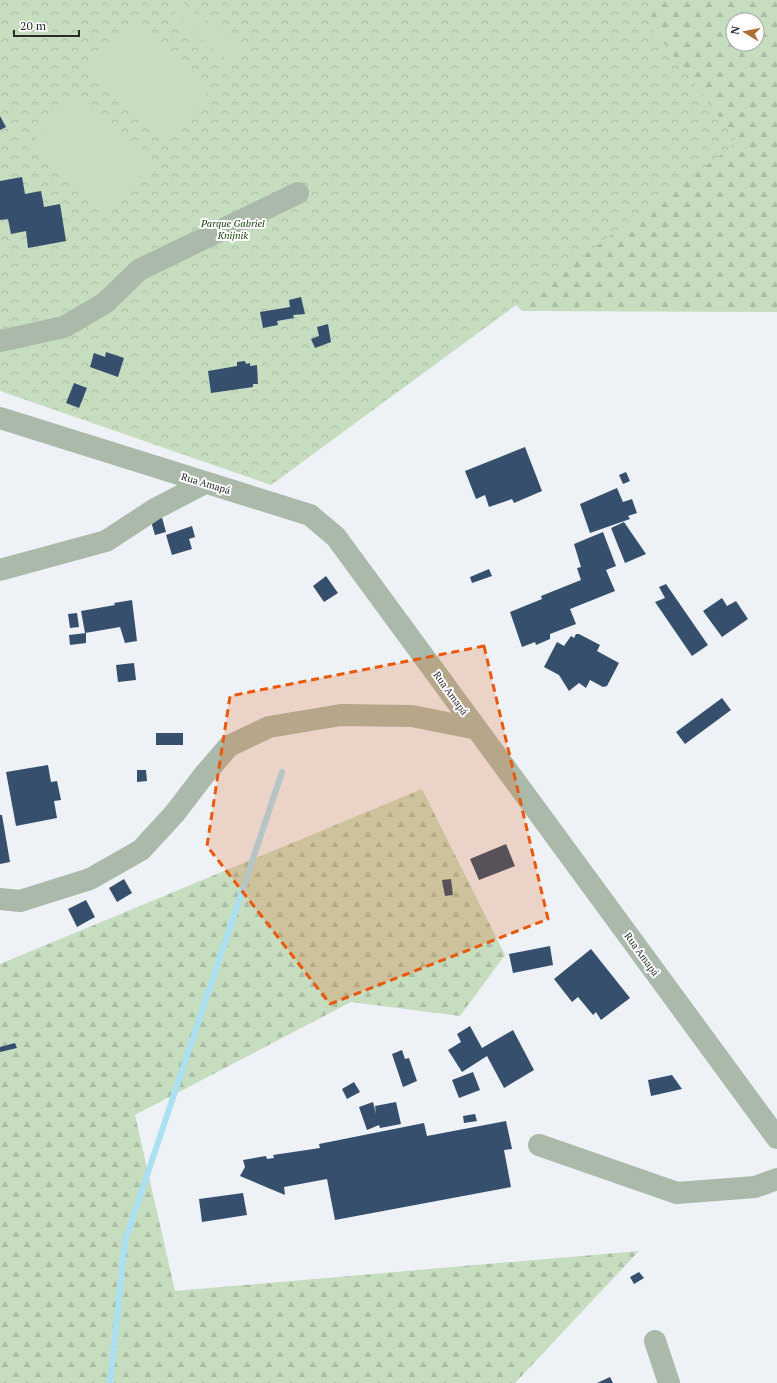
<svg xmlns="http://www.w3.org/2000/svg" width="777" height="1383" font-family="'PT Serif',serif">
<defs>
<pattern id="forest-firs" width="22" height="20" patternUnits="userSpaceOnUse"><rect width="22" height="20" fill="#c7ddc0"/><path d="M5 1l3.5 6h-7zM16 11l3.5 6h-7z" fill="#abbea5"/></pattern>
<pattern id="park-crowns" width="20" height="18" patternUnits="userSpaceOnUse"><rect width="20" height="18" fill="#c7ddc0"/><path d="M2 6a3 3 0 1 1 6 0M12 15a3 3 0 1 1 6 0" fill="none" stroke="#abbea5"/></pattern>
</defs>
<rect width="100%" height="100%" fill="#eef2f7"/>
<path fill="url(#forest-firs)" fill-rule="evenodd" d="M348,0H777V312L522,311L373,156ZM733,20H757V44H733Z
M422,789L505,955L460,1016L351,1002L135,1115L175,1291L639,1251L515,1383H0V964Z"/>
<path fill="url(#park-crowns)" d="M0,0H656L643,15L738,142L271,485L0,391Z"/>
<path fill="#c7ddc0" d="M183,2L242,52L232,64L173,15Z
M130,21L210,89L166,140L86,72Z
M71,96L152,164L108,216L28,148Z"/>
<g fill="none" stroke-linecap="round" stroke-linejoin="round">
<path stroke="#abdff2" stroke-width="6" d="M110,1383L125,1241L282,772"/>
</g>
<path fill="#354f6d" d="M0,116L6,127L0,130Z
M22,177L25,194L41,191L44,207L60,204L66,241L28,248L26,231L11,234L8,219L0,220V181Z
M301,297L305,314L293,315L294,318L277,321L278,325L263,328L260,312L290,307L289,300Z
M328,324L331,342L315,348L311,339L319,336L317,327Z
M106,352L124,358L118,377L90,367L94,353L105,357Z
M245,361L246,364L250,363V366L257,365L258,384H253V387L211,393L208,371L237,366V362Z
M74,383L87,388L79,408L66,403Z
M525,447L542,491L514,503L512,499L489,507L485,495L476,499L465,471Z
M626,472L630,481L623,484L619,475Z
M617,488L623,502L632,499L637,513L628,516L630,519L590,533L580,504Z
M161,514L166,532L155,535L150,518Z
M624,522L646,554L625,563L611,528Z
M192,526L195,537L189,539L192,549L172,555L166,535Z
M603,532L616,566L606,570L615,591L570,609L576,624L550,634V639L536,645L535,642L522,647L510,612L542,599L541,596L581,580L577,568L581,567L574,544Z
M489,569L492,576L472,583L470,577Z
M326,576L338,593L324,602L313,586Z
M666,584L708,645L692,656L655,602L665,598L659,587Z
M722,598L727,606L736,601L748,619L722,637L703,611Z
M132,600L137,641L125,643L120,627L85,633L81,611L115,605L114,603Z
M77,613L79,627L70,628L68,614Z
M86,633V643L70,645L69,635Z
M576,634H579L600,645L597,651L619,663L607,686L603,687L590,680L586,688L579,683L569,691L559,675L544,667L557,642L564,646L571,636L574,638Z
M134,663L136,680L118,682L116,665Z
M722,698L731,710L685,744L676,732Z
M156,733H183V745H156Z
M48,765L51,782L57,781L61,800L54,801L57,818L16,826L6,772Z
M137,770H146L147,781L137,782Z
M0,815H2L10,862L0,864Z
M506,844L515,866L479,880L470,859Z
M124,879L132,893L117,902L109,888Z
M451,879L453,895L445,896L442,880Z
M86,900L95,917L77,927L68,909Z
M550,946L553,965L513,973L509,954Z
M591,949L630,998L601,1020L596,1012L593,1015L578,997L572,1002L554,979Z
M470,1026L482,1048L513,1030L534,1070L504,1088L487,1056L462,1072L448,1050L461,1042L457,1034Z
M15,1043L17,1048L0,1052V1047Z
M402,1050L405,1059L409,1058L417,1081L403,1087L392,1054Z
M473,1072L480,1090L459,1098L452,1080Z
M672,1075L682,1089L651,1096L648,1080Z
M354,1082L360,1092L347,1099L342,1089Z
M373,1102L376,1114L375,1106L396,1102L401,1124L380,1128L379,1125L367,1130L359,1107Z
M475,1114L477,1121L464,1123L463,1116Z
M506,1121L512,1149L504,1150L511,1187L335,1220L327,1179L284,1187L285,1195L240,1176L245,1167L243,1160L266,1156L267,1159L274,1158L273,1155L320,1148L319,1144L424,1123L427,1136Z
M243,1193L247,1215L202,1222L199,1199Z
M639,1272L644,1278L634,1284L630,1277Z
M610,1377L613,1383H597Z"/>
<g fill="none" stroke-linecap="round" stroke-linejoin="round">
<path stroke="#aab9aa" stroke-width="22" d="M0,341L64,327L105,303L139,270L298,193
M0,418L310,515L336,537L777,1138
M0,570L106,541L155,509L205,483
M0,899L20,901L90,879L141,850L175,813L204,775L229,746L269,727L341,715L412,716L477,729
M539,1145L677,1193L755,1187L777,1179
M655,1341L669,1383"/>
</g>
<path fill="#e8590c" fill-opacity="0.2" stroke="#e8590c" stroke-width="3" stroke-dasharray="8 5" stroke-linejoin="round" d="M484,646L548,919L330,1004L207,846L230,696Z"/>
<g text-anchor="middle" stroke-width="4" stroke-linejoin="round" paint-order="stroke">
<g font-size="10" font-style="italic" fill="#123803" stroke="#fff">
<text x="233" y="227">Parque Gabriel<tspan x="233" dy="12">Knijnik</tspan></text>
</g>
<g font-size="10" fill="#282a2c" stroke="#fff">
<text transform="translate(206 483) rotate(17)" y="4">Rua Amapá</text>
<text transform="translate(451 693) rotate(54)" y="4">Rua Amapá</text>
<text transform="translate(642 954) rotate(54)" y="4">Rua Amapá</text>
</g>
</g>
<g transform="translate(745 32) rotate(280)"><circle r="19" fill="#ffffff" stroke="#a9aaab"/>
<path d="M0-3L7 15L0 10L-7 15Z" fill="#ae6e37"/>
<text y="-6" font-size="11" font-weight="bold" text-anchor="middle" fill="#282a2c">N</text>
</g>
<path d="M14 30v6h65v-6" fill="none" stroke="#282a2c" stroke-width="2"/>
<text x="20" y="30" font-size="12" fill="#282a2c" stroke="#ffffff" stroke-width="3" paint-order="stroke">20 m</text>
</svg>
